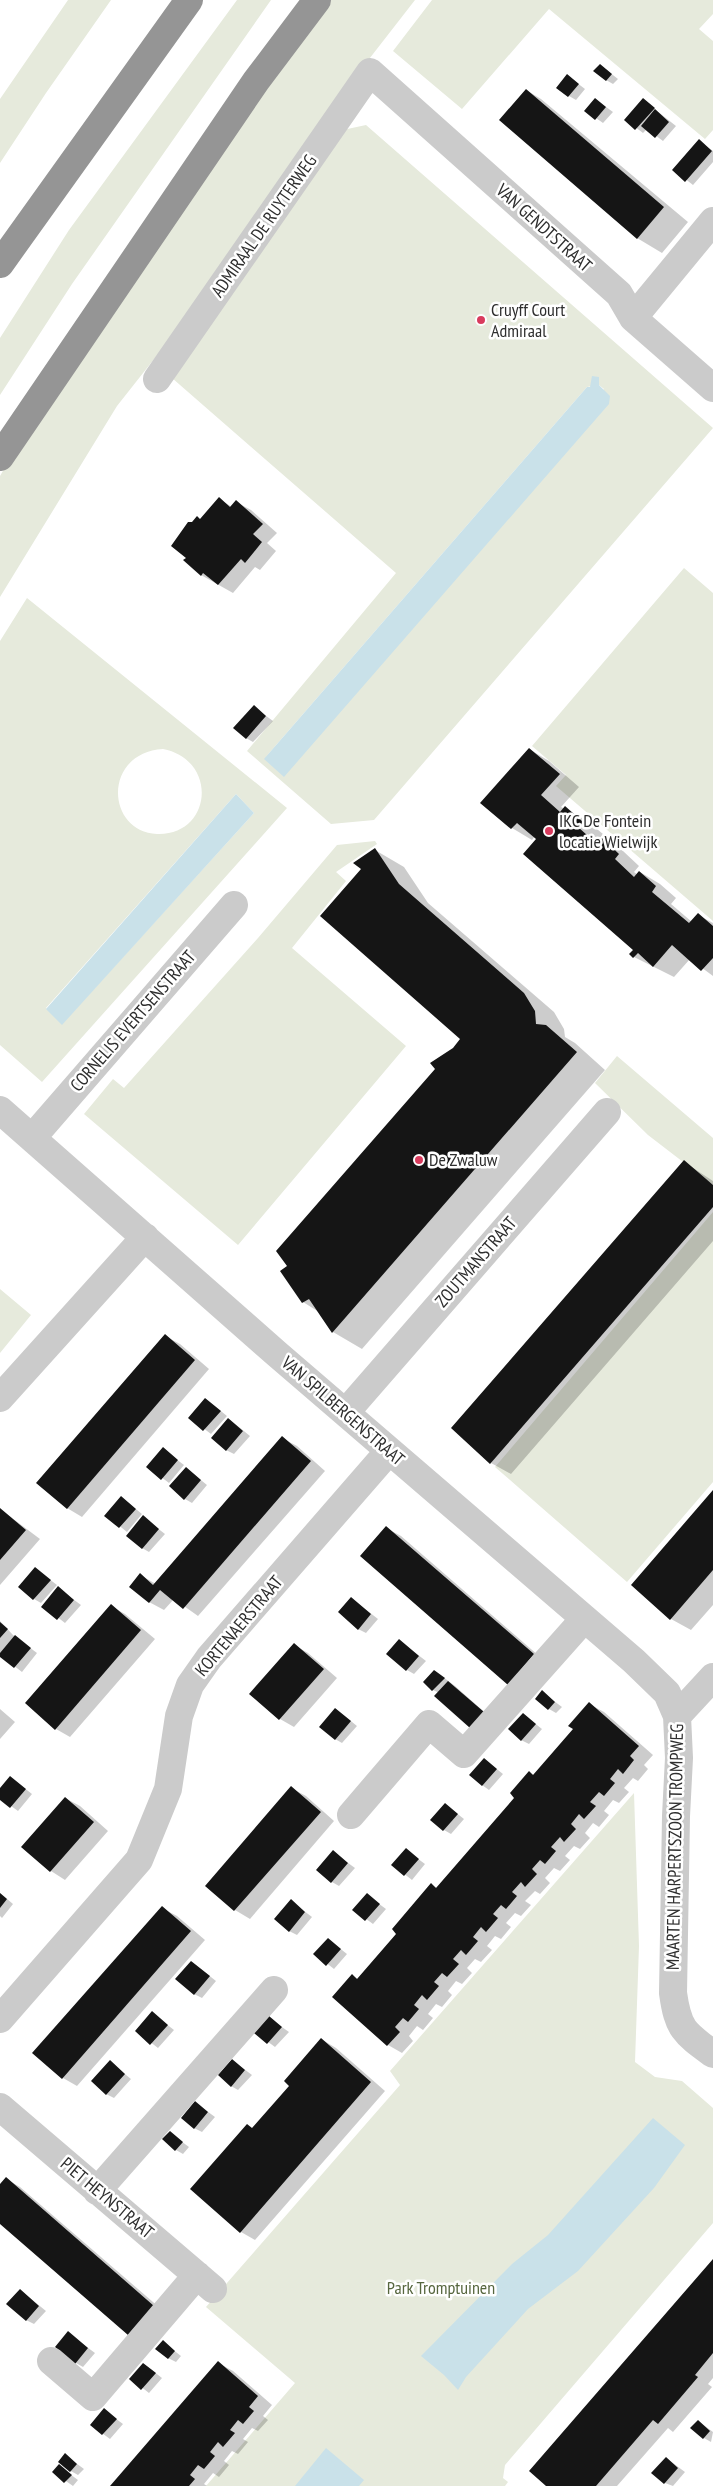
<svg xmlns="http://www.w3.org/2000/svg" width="713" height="2486" font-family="'PT Sans Narrow',sans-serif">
<rect width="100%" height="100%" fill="#fff"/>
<path fill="#e6eadc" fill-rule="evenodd" d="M68,0H111L46,93L0,163V99Z
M237,0H271L72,284L0,395V338L69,230Z
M331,0H415L345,90L192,311L117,406L0,597V476L47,395L281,65Z
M432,0H713V14L699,29L713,41V130L705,139L549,9L462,109L393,51Z
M366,125L713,428L374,820L331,824L247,751L396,573L172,378L338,131ZM599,385L604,389L264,759L587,387Z
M684,568L713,593V921L556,786L566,775L532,746Z
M27,598L287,808L42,1082L0,1045V641ZM163,749C219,760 212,836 157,834C106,832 102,753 163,749ZM236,794L254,813L62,1024L46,1008Z
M375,841L377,844L336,872L346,881L292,948L406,1046L238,1245L84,1114L113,1079L124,1088L258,938L337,845Z
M617,1056L713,1138V1185L648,1135L595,1083Z
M713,1212V1482L627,1582L495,1467Z
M0,1289L31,1315L0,1353Z
M634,1793L639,1946L635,2062L655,2077L682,2081L713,2108V2223L505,2465L503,2478L508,2482L505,2486H206L295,2383L206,2307L400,2085L390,2071Z"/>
<path fill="#c9e1e9" d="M592,376L599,377V385L610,396L609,404L284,777L264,759L587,387H590Z
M236,794L254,813L62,1025L46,1009Z
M653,2118L685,2145L654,2188L578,2271L528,2309L466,2377L458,2390L444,2375L421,2356L512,2264L548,2235Z
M326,2448L364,2480L359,2486H295Z"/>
<path fill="#0003" d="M600,65L618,79L613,84L606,80Z
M568,76L585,89L576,100L569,96Z
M526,90L541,99L688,222L662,253L637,238Z
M595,99L613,112L603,123L586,111Z
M643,100L676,126L663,141L647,129L643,133L626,120Z
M699,141L713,151V162L693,185L674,170Z
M219,499L232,507L236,502L251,510L277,533L267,543L276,551L260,570L255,567L233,593L201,575L187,558L192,524L201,520Z
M254,707L273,721L253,742L246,738Z
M529,749L549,761L579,787L561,807L586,820L603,834L598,840L601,842L603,840L623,851L639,866L634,872L638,875L640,872L660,884L676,898L671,904L692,922L698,915L713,923V976L690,959L674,977L634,957L631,954L635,949L537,839L535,836L532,840L512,828Z
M375,850L404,867L428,903L554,1012L564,1029L565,1037L575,1043L605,1070L362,1349L333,1332L319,1312L303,1302L289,1267L462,1039L362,869Z
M684,1162L713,1181V1241L511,1474L491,1463Z
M165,1336L180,1344L209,1369L82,1517L67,1508Z
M206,1399L227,1416L211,1434L190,1418Z
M229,1419L250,1436L234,1454L226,1450Z
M282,1438L297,1446L325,1471L198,1616L174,1599L164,1610L149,1602L140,1575L156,1584Z
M163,1449L184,1465L169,1483L148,1467Z
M186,1468L207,1485L192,1503L185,1499Z
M713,1492V1605L691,1630L671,1619Z
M121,1497L142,1514L127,1532L106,1515Z
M0,1509L40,1539L0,1585Z
M143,1517L165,1534L149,1552L142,1548Z
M386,1528L401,1536L547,1663L523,1692Z
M36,1569L57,1585L41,1603L34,1599Z
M58,1588L81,1605L65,1623L43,1606Z
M351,1598L378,1619L366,1633L358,1629Z
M111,1606L125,1614L155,1639L70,1737L56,1729Z
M0,1621L13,1635L37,1653L22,1672L0,1655Z
M400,1641L426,1661L414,1674L407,1670Z
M294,1645L308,1653L337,1678L294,1727L280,1719Z
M435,1671L455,1686L490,1717L433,1690L424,1682Z
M542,1692L562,1707L556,1713L549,1709Z
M589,1704L604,1712L653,1755L644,1765L648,1769L638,1781L633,1778L624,1788L629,1792L619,1803L613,1800L604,1811L609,1815L599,1827L593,1823L585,1833L590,1838L580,1849L574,1846L565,1856L570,1860L560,1871L554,1868L545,1878L550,1883L540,1894L535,1891L525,1901L531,1905L521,1916L515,1913L506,1923L511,1927L501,1939L495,1936L487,1946L492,1950L481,1962L475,1959L467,1968L472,1973L462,1984L456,1981L448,1991L452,1995L442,2007L436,2004L428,2014L433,2018L423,2030L417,2026L409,2036L413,2041L402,2053L388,2045L353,1976L358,1979L398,1934L431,1885L437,1888L516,1798L529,1773L534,1775L574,1729Z
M0,1709L15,1722L0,1739Z
M336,1709L357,1726L342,1743L335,1739Z
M523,1714L542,1729L529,1744L521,1740Z
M484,1759L503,1774L489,1790L482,1785Z
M10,1777L32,1794L18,1811L0,1798V1790Z
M291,1788L306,1796L334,1821L250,1919L235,1910L206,1886Z
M65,1798L80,1806L108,1831L65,1880L51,1871L23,1846Z
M445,1804L464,1819L451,1834L444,1830Z
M406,1850L425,1864L412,1880L393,1865Z
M333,1852L355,1868L339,1886L332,1882Z
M0,1893L13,1904L2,1918L0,1916Z
M367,1895L386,1909L373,1924L354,1910Z
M291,1901L312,1917L297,1935L289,1931Z
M162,1908L177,1916L205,1940L77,2086L63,2078Z
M328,1939L347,1954L334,1969L315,1954Z
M192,1962L216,1981L202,1998L194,1994Z
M152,2013L174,2030L158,2048L136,2031Z
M269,2018L289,2032L275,2047L256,2033Z
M321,2039L336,2048L385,2091L255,2240L241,2232L253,2129L291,2086Z
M232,2060L252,2075L238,2090L231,2086Z
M110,2062L131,2079L114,2098L106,2094Z
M196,2103L215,2117L202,2132L194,2128Z
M170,2133L189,2147L183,2154L176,2150Z
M6,2179L20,2187L168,2315L0,2222V2186Z
M713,2261V2378L708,2384L712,2387L673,2432L668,2428L617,2486H548Z
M20,2290L46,2311L34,2324L26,2320Z
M68,2333L95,2353L83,2367L76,2363Z
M163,2342L181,2356L176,2362L168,2358Z
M218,2363L233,2371L272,2405L263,2416L268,2420L258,2431L252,2428L243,2439L248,2442L238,2454L232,2451L224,2461L229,2465L219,2477L213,2473L204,2484L207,2486H111Z
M144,2364L162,2378L149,2393L131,2379Z
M104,2410L123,2424L110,2439L91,2425Z
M698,2421L713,2432L711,2442L704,2438Z
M65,2455L84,2469L78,2475L69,2470Z
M666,2458L685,2472L673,2486L665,2483L653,2473Z
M59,2466L78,2480L73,2486L53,2472Z"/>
<path fill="#151515" d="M600,64L612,74L606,81L593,71Z
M567,74L579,84L568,97L556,88Z
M526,89L664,207L637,239L499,120Z
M595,98L606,107L595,120L584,111Z
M643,98L655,108L635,130L624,120Z
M655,109L669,122L655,138L641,126Z
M699,139L712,151L685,182L672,170Z
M219,497L230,507L236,500L263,524L253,534L262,542L245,563L241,559L218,585L203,573L201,576L183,560L186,558L171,546L188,522H192L197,516L200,519Z
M254,705L266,716L246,739L233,728Z
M529,748L560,774L541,795L560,812L565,806L583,822L578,827L597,844L602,838L619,854L615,859L634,877L639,871L656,886L652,892L689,923L698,913L713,926V958L701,971L672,945L653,967L638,953L633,958L629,954L633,950L523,854L536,839L517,823L511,829L480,803Z
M375,848L399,884L524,993L535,1011L536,1024L546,1025L577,1052L332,1333L309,1299L302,1303L280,1271L287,1266L276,1251L435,1069L430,1063L453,1048L460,1039L320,916L361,869L353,863Z
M684,1160L713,1185V1207L490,1464L451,1428Z
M165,1334L195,1360L67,1509L36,1483Z
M205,1398L221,1411L203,1431L188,1418Z
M228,1418L243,1431L226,1451L211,1438Z
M282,1436L311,1461L183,1609L160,1590L149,1603L129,1587L140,1573L153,1585Z
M163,1447L178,1460L161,1480L146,1467Z
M186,1467L201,1480L184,1500L169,1486Z
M713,1490V1570L670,1620L631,1585Z
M121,1496L136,1509L119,1528L104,1516Z
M0,1508L26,1530L0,1560Z
M143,1515L159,1529L142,1549L126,1536Z
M386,1526L534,1654L508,1685L360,1556Z
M35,1567L51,1580L33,1600L18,1587Z
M58,1586L74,1600L57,1620L41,1607Z
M351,1597L371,1614L358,1630L338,1612Z
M111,1604L141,1630L55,1730L25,1703Z
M0,1622L8,1629L0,1638Z
M15,1635L31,1648L14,1668L0,1657V1653Z
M399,1639L419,1656L406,1671L386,1654Z
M294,1643L324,1669L279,1720L249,1694Z
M434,1670L445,1678L432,1691L423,1682Z
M448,1681L484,1712L470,1728L434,1696Z
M542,1690L555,1702L548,1710L535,1699Z
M589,1702L639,1746L630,1756L634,1760L623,1774L618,1769L610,1779L615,1783L604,1796L599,1792L590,1802L596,1806L584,1819L579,1814L571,1824L576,1829L564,1842L560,1837L551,1847L556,1851L545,1864L540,1860L532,1869L537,1874L525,1887L521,1882L512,1892L517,1896L506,1909L501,1905L493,1914L498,1918L486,1932L481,1927L473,1937L478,1941L466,1955L461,1950L453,1959L459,1964L447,1977L442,1973L434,1982L439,1986L427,2000L422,1995L414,2005L419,2009L408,2022L403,2018L395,2027L400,2032L387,2046L332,1997L352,1974L357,1979L396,1934L392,1929L431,1883L436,1888L495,1820L514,1798L510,1793L529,1771L533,1775L573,1729L568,1726Z
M335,1708L351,1721L335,1740L319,1727Z
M523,1713L536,1724L521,1741L508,1729Z
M484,1758L497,1769L482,1786L469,1775Z
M10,1776L26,1789L10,1808L0,1800V1788Z
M291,1786L321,1812L234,1911L205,1886Z
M65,1797L94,1822L50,1872L21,1847Z
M445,1803L458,1814L443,1831L430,1820Z
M406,1848L419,1859L404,1876L391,1865Z
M333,1850L348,1863L331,1883L316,1870Z
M0,1893L7,1899L0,1908Z
M367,1893L380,1904L365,1921L352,1910Z
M291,1899L305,1912L289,1932L274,1919Z
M162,1906L191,1931L62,2079L32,2053Z
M328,1938L341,1949L326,1966L313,1954Z
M191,1961L210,1976L194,1995L175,1979Z
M152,2011L168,2025L150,2045L135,2031Z
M269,2016L282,2027L267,2044L254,2033Z
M321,2038L371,2082L240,2233L190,2189L247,2124L252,2128L289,2086L284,2081Z
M232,2059L245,2070L231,2087L218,2075Z
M110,2060L125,2074L106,2095L91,2081Z
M195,2101L208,2112L194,2129L181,2118Z
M170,2131L183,2142L175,2151L162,2139Z
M6,2177L154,2306L128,2335L0,2224V2184Z
M713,2259V2353L695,2375L698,2377L658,2424L653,2420L596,2486H546L529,2471Z
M20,2289L39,2306L26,2321L6,2304Z
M68,2331L88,2348L75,2364L55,2347Z
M163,2340L175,2351L168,2359L155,2349Z
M218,2361L258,2396L249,2407L254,2411L243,2424L238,2420L230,2430L235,2433L223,2447L218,2442L210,2452L215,2456L204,2469L198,2465L190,2475L195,2479L189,2486H110Z
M143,2363L156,2373L141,2390L129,2379Z
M104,2408L117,2419L102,2435L90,2425Z
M698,2420L710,2431L703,2439L690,2428Z
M65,2453L77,2464L70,2472L58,2462Z
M666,2457L678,2468L664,2484L651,2473Z
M59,2464L72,2475L64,2483L52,2472Z"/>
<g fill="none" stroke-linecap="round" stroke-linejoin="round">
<path stroke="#cbcbcb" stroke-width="28" d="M633,318L713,221
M157,379L370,72L619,294L633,318L713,388
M0,1110L277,1354L634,1661L667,1693L677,1716L679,1758L676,1816L673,1993C678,2029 684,2033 713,2054
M32,1138L234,905
M0,1398L145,1237
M346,1412L607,1112
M677,1716L713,1677
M351,1815L429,1724L464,1754L584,1619
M0,2019L139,1860L168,1789L179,1716L190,1685L209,1658L389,1451
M0,2107L213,2289
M97,2191L274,1990
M51,2361L93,2397L197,2275"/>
<path stroke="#959595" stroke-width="28" d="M0,264L189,0
M0,457L256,81L317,0"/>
</g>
<g fill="#d93b5d" stroke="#fff" stroke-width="2">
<circle cx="481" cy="320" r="5"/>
<circle cx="549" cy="831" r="5"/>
<circle cx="419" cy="1160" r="5"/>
</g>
<g text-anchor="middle" stroke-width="5" stroke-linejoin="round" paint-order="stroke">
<g font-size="18" fill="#2e2e2e" stroke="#fff">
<text transform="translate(264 226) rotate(-55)" y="6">ADMIRAAL DE RUYTERWEG</text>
<text transform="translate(544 228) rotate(42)" y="6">VAN GENDTSTRAAT</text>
<text transform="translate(133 1021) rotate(-49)" y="6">CORNELIS EVERTSENSTRAAT</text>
<text transform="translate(476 1262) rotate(-49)" y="6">ZOUTMANSTRAAT</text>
<text transform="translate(343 1411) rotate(41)" y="6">VAN SPILBERGENSTRAAT</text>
<text transform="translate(239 1626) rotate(-50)" y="6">KORTENAERSTRAAT</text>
<text transform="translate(675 1847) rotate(-89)" y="6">MAARTEN HARPERTSZOON TROMPWEG</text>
<text transform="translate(107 2198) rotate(40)" y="6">PIET HEYNSTRAAT</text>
</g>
<g font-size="18" fill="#2e2e2e" stroke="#fff" text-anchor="start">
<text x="491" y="316">Cruyff Court<tspan x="491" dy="21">Admiraal</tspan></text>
<text x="559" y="827">IKC De Fontein<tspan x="559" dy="21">locatie Wielwijk</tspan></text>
<text x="429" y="1166">De Zwaluw</text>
</g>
<g font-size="18" fill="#56663e" stroke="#fff">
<text x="441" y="2294">Park Tromptuinen</text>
</g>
</g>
</svg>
